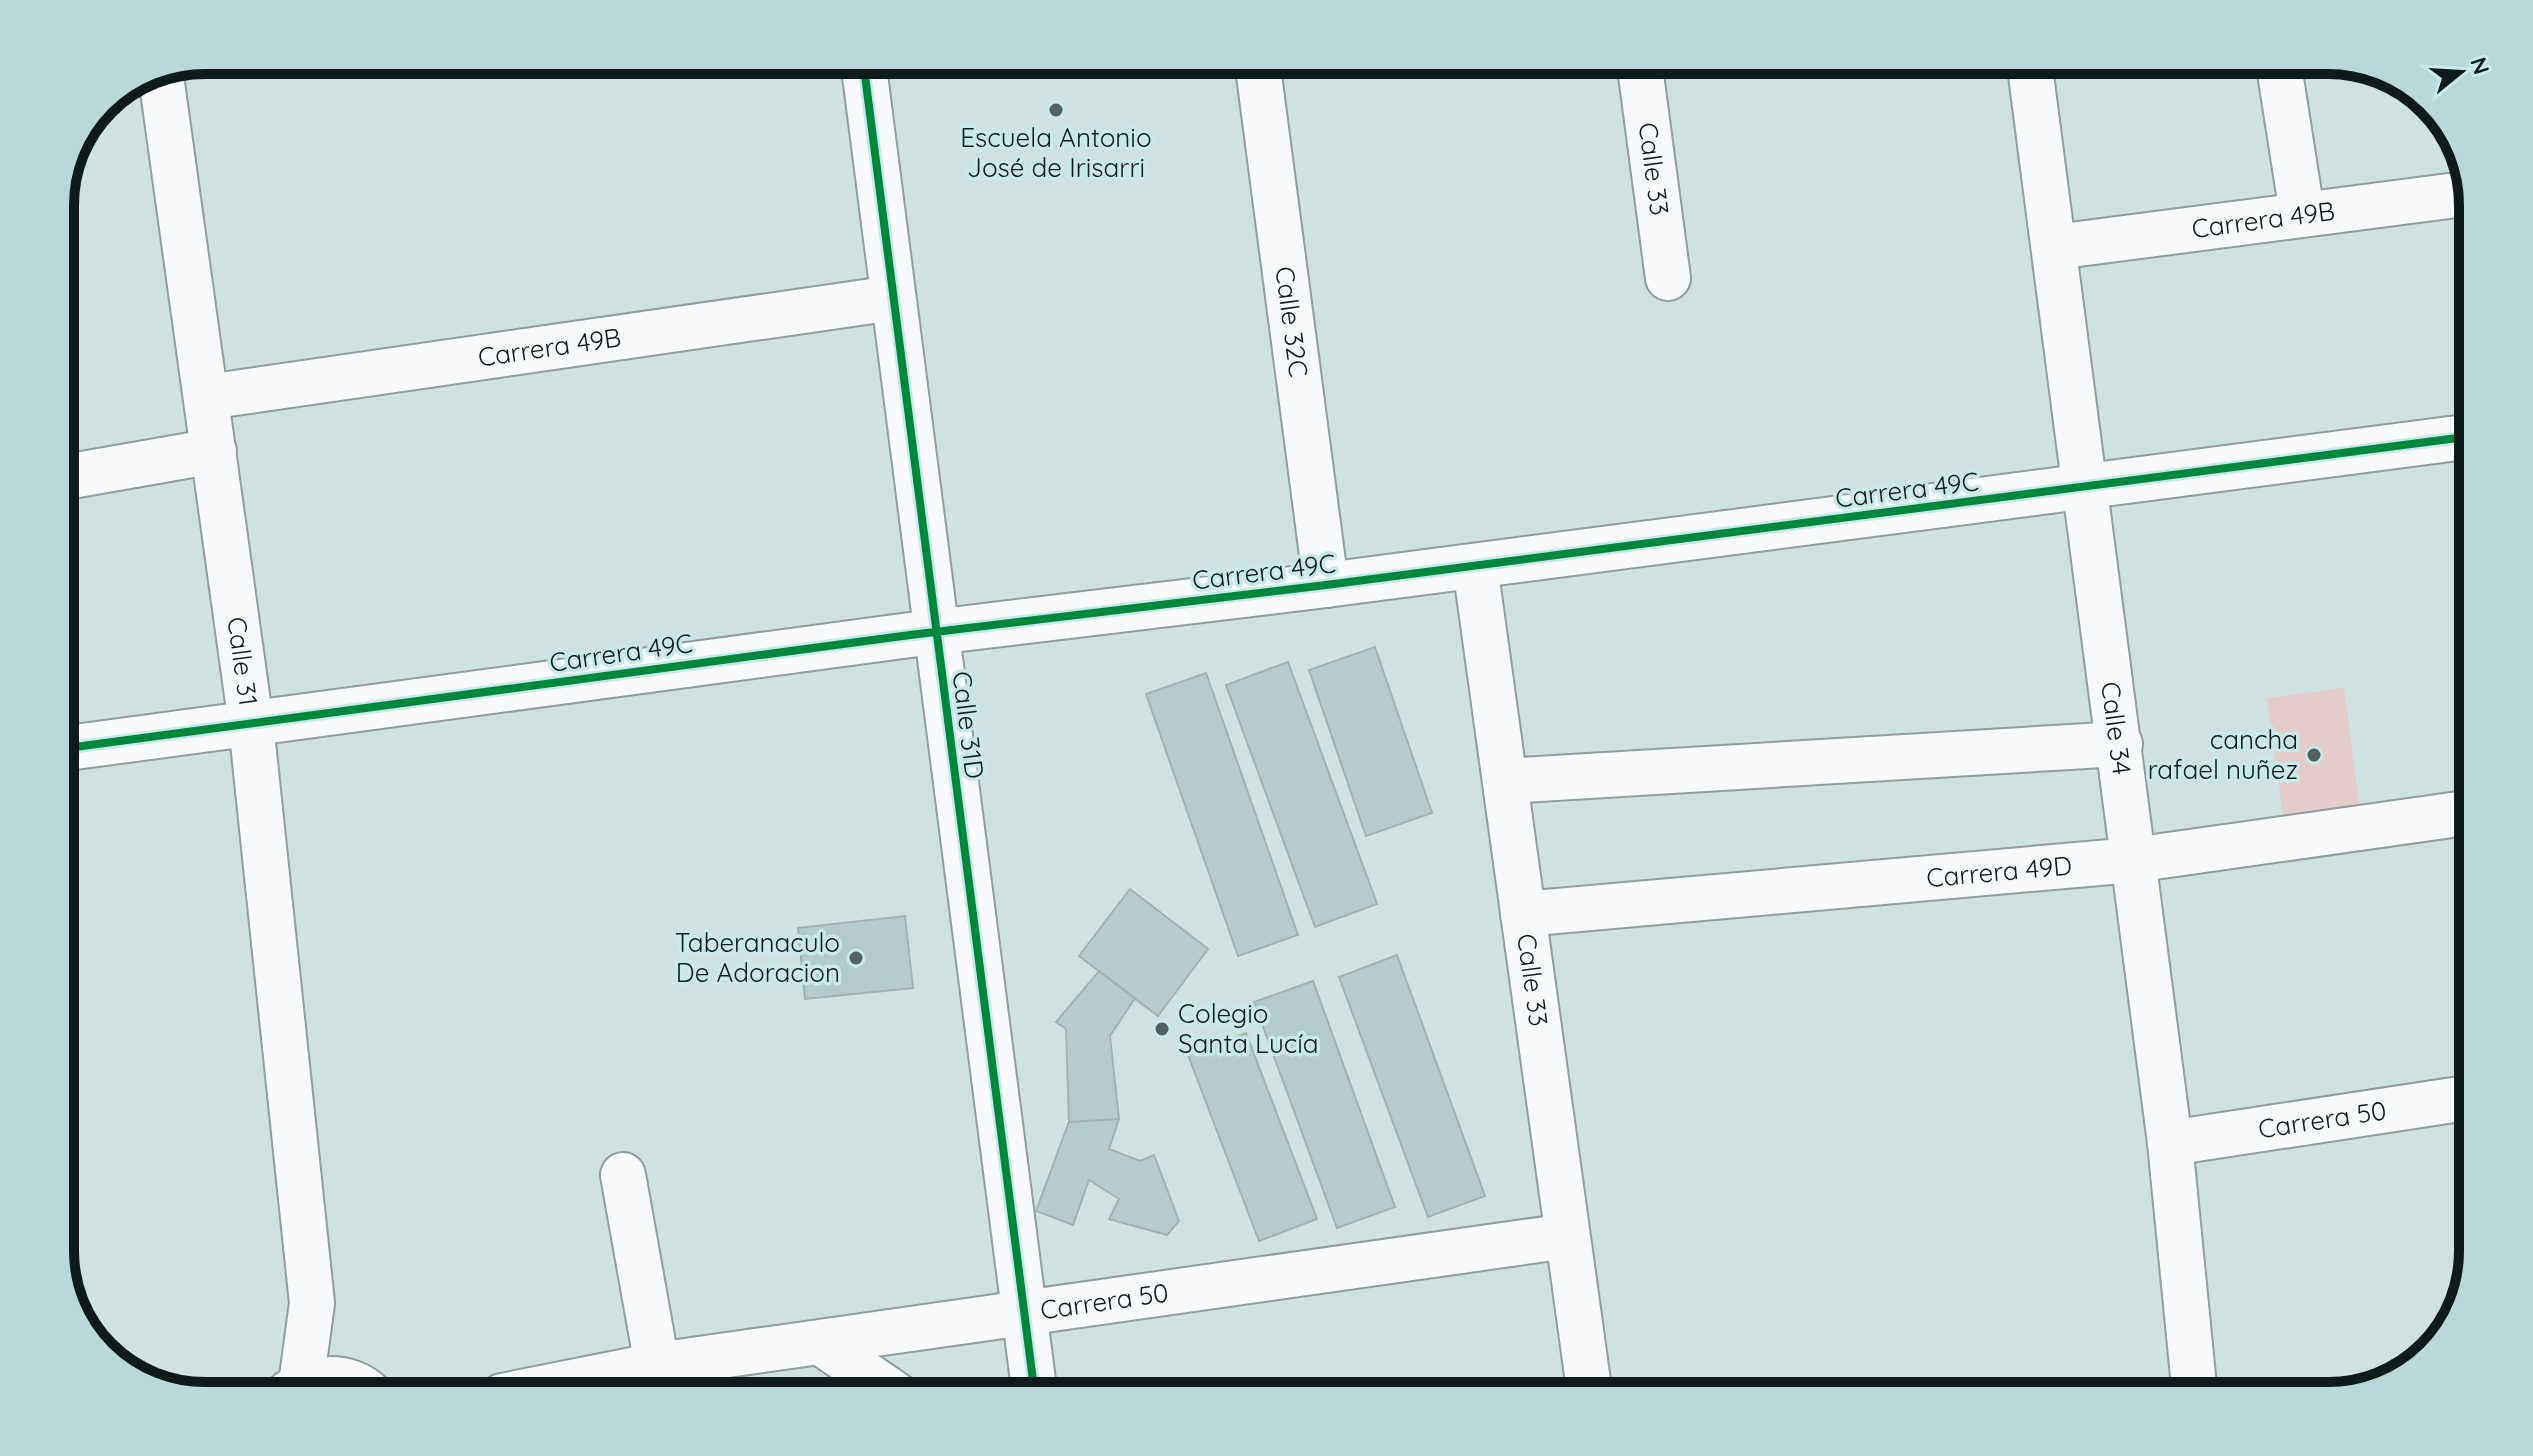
<svg xmlns="http://www.w3.org/2000/svg" width="2533" height="1456" font-family="Quicksand,sans-serif">
<rect width="100%" height="100%" fill="#d0e1e2"/>
<path fill="#e4cdca" d="M2344,688L2360,812L2284,822L2267,698Z"/>
<path fill="#b5cbcb" stroke="#a5b2b2" stroke-width="2" d="M1375,647L1432,813L1366,836L1309,670Z
M1288,662L1377,904L1315,927L1226,685Z
M1206,673L1298,935L1238,956L1146,694Z
M1130,889L1208,949L1158,1016L1079,956Z
M905,916L913,988L805,999L798,928Z
M1397,955L1485,1196L1428,1217L1339,977Z
M1099,971L1135,998L1110,1036L1119,1119L1069,1122L1066,1029L1056,1022Z
M1313,981L1395,1207L1337,1228L1254,1002Z
M1246,1033L1317,1219L1259,1241L1188,1055Z
M1119,1119L1109,1149L1140,1161L1154,1155L1179,1221L1167,1235L1109,1219L1119,1199L1089,1180L1073,1225L1036,1211L1069,1122Z"/>
<g fill="none" stroke-linecap="round" stroke-linejoin="round">
<defs>
<g id="minor">
<path d="M863,60L1035,1396"/>
<path id="s1" d="M1257,60L1326,585"/>
<path id="s2" d="M1639,60L1668,278"/>
<path id="s3" d="M2029,60L2170,1143L2195,1396"/>
<path d="M2278,60L2302,213"/>
<path id="s4" d="M160,69L251,724L312,1303L301,1385"/>
<path id="s5" d="M2055,247L2472,193"/>
<path id="s6" d="M207,397L893,298"/>
<path d="M60,478L214,451"/>
<path id="s7" d="M1475,566L1590,1396"/>
<path d="M60,749L910,635L1326,585L2473,436"/>
<path d="M1505,781L2120,744"/>
<path id="s8" d="M1523,914L2133,860L2473,812"/>
<path id="s9" d="M2170,1143L2473,1097"/>
<path d="M623,1175L657,1365"/>
<path d="M821,1343L898,1396"/>
<path d="M285,1396C308,1375 350,1372 372,1396"/>
<path id="s10" d="M502,1396L657,1365L1567,1236"/>
</g>
</defs>
<use href="#minor" stroke="#919e9e" stroke-width="48"/>
<use href="#minor" stroke="#f8fafb" stroke-width="44"/>
<defs>
<path id="cycleway" d="M863,60L1035,1396
M60,749L910,635L1326,585L2473,436"/>
</defs>
<use href="#cycleway" stroke="#c9e8e9" stroke-width="13"/>
<use href="#cycleway" stroke="#00873e" stroke-width="8"/>
</g>
<g fill="#536061" stroke="#c9e8e9" stroke-width="3">
<circle cx="1056" cy="110" r="8"/>
<circle cx="2314" cy="755" r="8"/>
<circle cx="856" cy="958" r="8"/>
<circle cx="1162" cy="1029" r="8"/>
</g>
<g text-anchor="middle" stroke-width="7" stroke-linejoin="round" paint-order="stroke">
<g font-size="26" fill="#0f1b1b" stroke="#c9e8e9" text-anchor="end">
<text x="1056" y="147" text-anchor="middle">Escuela Antonio<tspan x="1056" dy="30">José de Irisarri</tspan></text>
<text x="2298" y="749">cancha<tspan x="2298" dy="30">rafael nuñez</tspan></text>
<text x="840" y="952">Taberanaculo<tspan x="840" dy="30">De Adoracion</tspan></text>
<text x="1178" y="1023" text-anchor="start">Colegio<tspan x="1178" dy="30">Santa Lucía</tspan></text>
</g>
<g font-size="26" fill="#0f1b1b" stroke="#c9e8e9">
<text dy="9" stroke="none"><textPath href="#s2" startOffset="110">Calle 33</textPath></text>
<text dy="9" stroke="none"><textPath href="#s5" startOffset="210">Carrera 49B</textPath></text>
<text dy="9" stroke="none"><textPath href="#s1" startOffset="264">Calle 32C</textPath></text>
<text dy="9" stroke="none"><textPath href="#s6" startOffset="346">Carrera 49B</textPath></text>
<text transform="translate(1907 490) rotate(-7)" y="9">Carrera 49C</text>
<text transform="translate(1264 572) rotate(-7)" y="9">Carrera 49C</text>
<text transform="translate(621 653) rotate(-8)" y="9">Carrera 49C</text>
<text dy="9" stroke="none"><textPath href="#s4" startOffset="598">Calle 31</textPath></text>
<text transform="translate(968 725) rotate(83)" y="9">Calle 31D</text>
<text dy="9" stroke="none"><textPath href="#s3" startOffset="674">Calle 34</textPath></text>
<text dy="9" stroke="none"><textPath href="#s8" startOffset="478">Carrera 49D</textPath></text>
<text dy="9" stroke="none"><textPath href="#s7" startOffset="418">Calle 33</textPath></text>
<text dy="9" stroke="none"><textPath href="#s9" startOffset="154">Carrera 50</textPath></text>
<text dy="9" stroke="none"><textPath href="#s10" startOffset="610">Carrera 50</textPath></text>
</g>
</g>
<path d="M0 0H2533V1456H0ZM205 74H2328A131 131 0 0 1 2459 205V1251A131 131 0 0 1 2328 1382H205A131 131 0 0 1 74 1251V205A131 131 0 0 1 205 74Z" fill="#bad8d9" fill-rule="evenodd"/>
<path fill="none" stroke="#0f1b1b" stroke-width="10" d="M205 74H2328A131 131 0 0 1 2459 205V1251A131 131 0 0 1 2328 1382H205A131 131 0 0 1 74 1251V205A131 131 0 0 1 205 74Z"/>
<g transform="translate(2461 72) rotate(72)" stroke="#c9e8e9" stroke-width="6" paint-order="stroke">
<path d="M0-6L14 30L0 20L-14 30Z" fill="#0f1b1b"/>
<text y="-12" font-size="22" font-weight="bold" text-anchor="middle" fill="#0f1b1b">N</text>
</g>
</svg>
